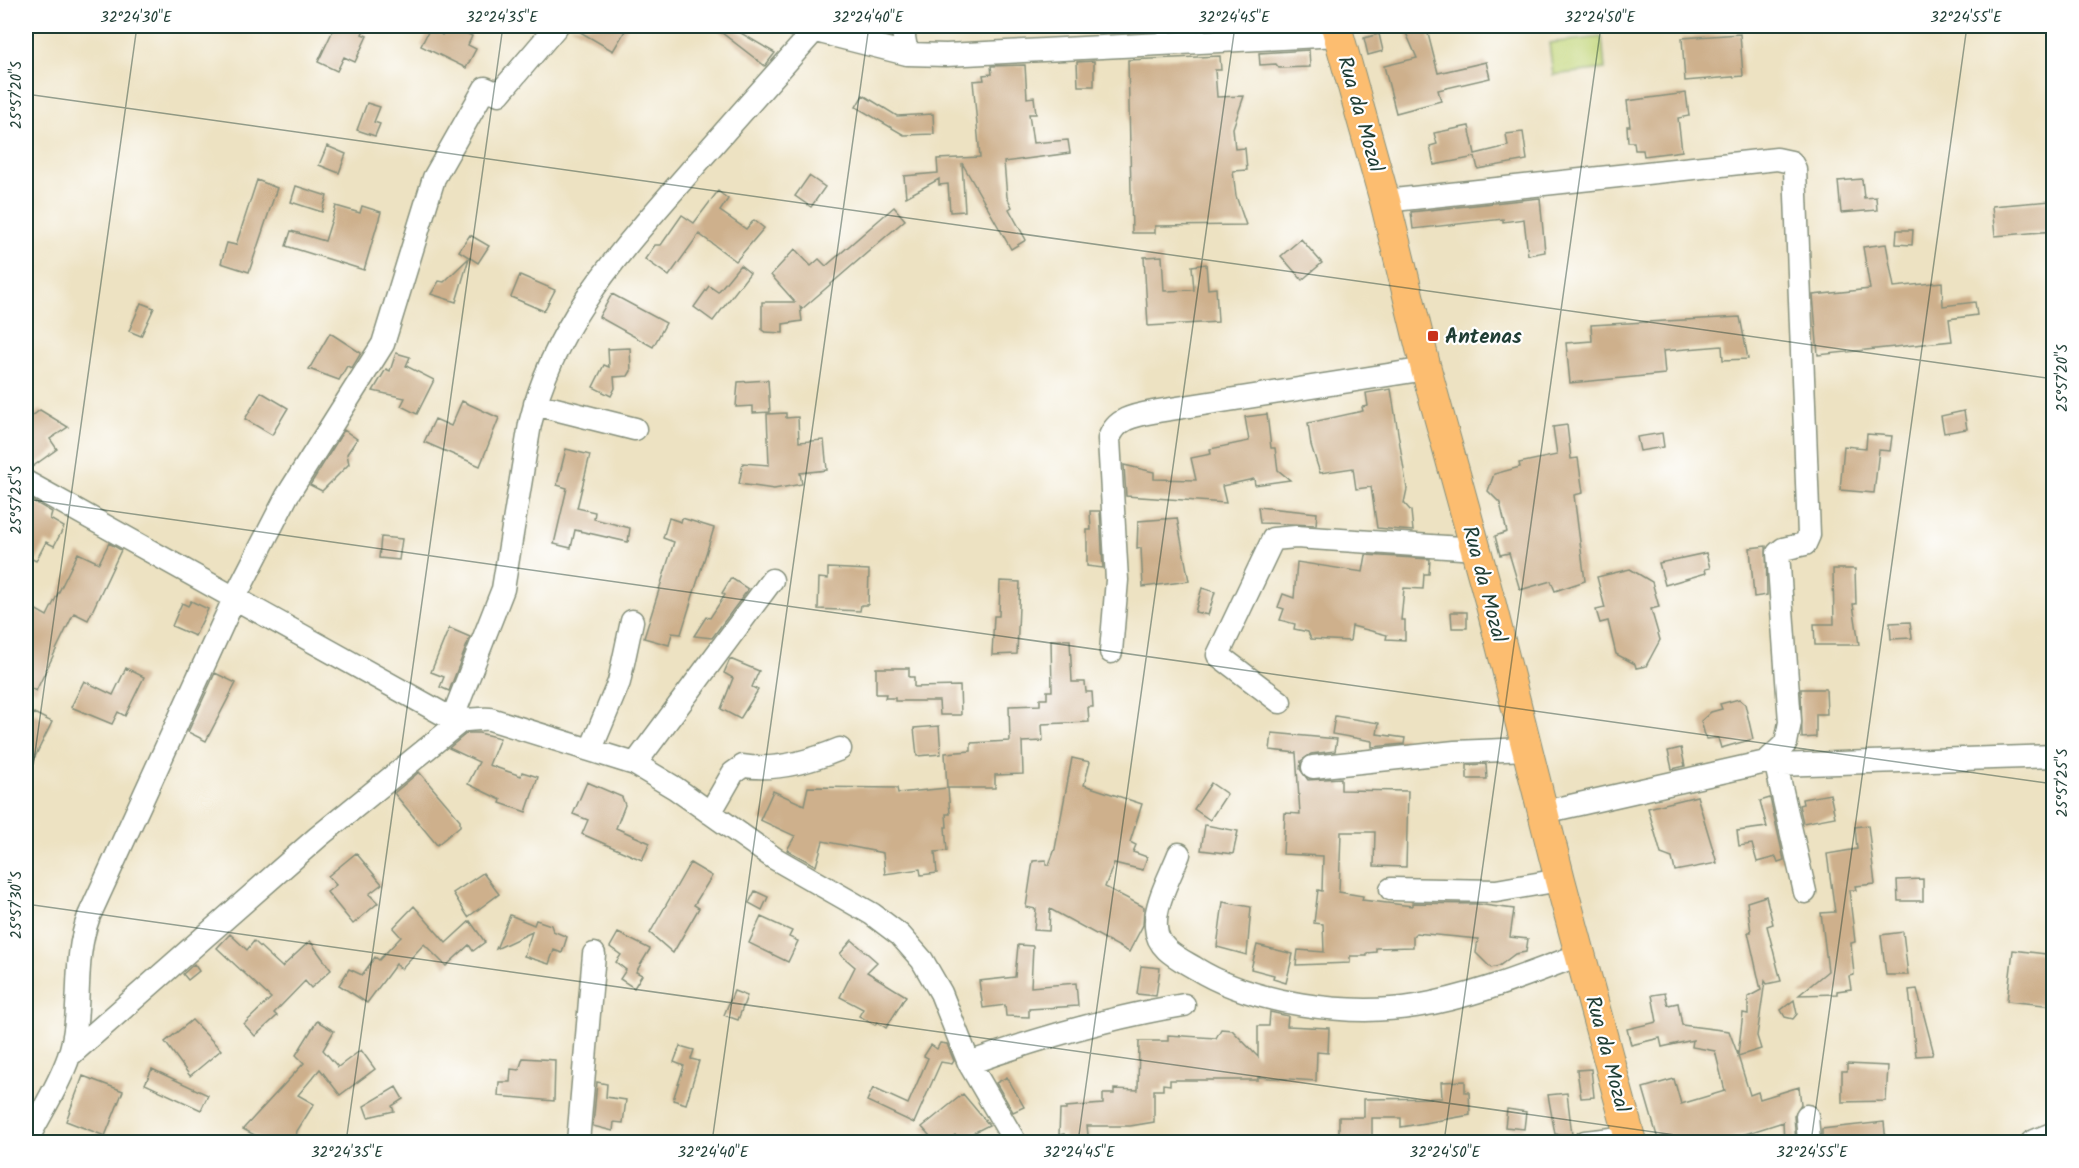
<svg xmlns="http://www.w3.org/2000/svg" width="2079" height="1168" font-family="Kalam,sans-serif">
<rect width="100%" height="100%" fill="#fff"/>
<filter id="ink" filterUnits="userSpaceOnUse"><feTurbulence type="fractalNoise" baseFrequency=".0167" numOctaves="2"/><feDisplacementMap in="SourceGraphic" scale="12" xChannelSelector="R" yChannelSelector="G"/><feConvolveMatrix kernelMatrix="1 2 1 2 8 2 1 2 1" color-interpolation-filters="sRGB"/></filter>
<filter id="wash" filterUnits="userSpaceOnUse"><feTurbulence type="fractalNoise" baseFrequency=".008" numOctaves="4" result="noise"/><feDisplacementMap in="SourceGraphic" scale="24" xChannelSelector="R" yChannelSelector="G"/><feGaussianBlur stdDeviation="1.35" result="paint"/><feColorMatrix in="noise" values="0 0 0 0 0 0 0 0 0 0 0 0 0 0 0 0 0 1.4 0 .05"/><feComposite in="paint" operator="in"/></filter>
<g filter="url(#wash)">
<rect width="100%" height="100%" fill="#ede2c2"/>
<path fill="#c1d578" stroke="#708956" stroke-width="1.5" d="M1602,37L1605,69L1553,75L1549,43Z"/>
<g id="blocks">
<path fill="#ceb08c" d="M335,26H366L362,34L367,36L355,62L344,57L337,71L318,62Z
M570,26H628L613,51Z
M719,26H729L775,53L765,66L717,29Z
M1403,26H1426L1438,73L1486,62L1490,78L1438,90L1441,101L1396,113L1384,66L1417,58Z
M446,27L453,30L454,27L472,36L468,45L476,49L466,68L421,46L430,28L442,35Z
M1379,34L1383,51L1368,55L1364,38Z
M1740,34L1743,76L1685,81L1682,38Z
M1309,50L1310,67L1279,68L1276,64L1260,65L1259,53Z
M1220,56L1221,70H1215L1217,97L1244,96L1233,128L1235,149L1245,148L1247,170L1233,171L1236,196L1246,225L1155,226V233H1132L1128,60Z
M1094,61V86H1078L1077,62Z
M1025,65L1027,98L1034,97L1036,114H1029L1033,143L1068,140L1070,153L1004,162L1007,197L1012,207L1009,209L1026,240L1011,249L962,163L965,211L950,212L948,184L939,185V179L906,197L904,176L938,173L937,159L980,157L973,81L984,80L983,75L992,74L991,66Z
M1686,93L1689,116L1678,118L1682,151L1644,156L1643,150H1635L1634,142H1628L1627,126H1630L1627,101Z
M863,95L897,116L933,114L934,134L904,135L856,107Z
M367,103L380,107L374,122L380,124L375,136L357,130Z
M1469,126L1475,154L1508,146L1506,134L1523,132L1527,160L1478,169L1475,157L1434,165L1430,146L1437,144L1434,133Z
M327,146L346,154L339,173L319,165Z
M809,176L825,187L811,207L795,196Z
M1862,179L1864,198L1876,197L1877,210L1841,213L1838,181Z
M257,180L277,188L249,272L221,263L227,243L236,245Z
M296,186L327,196L322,212L291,202Z
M718,191L728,199L720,211L746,229L754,220L764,228L736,261L699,234L669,276L645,259L655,245H661L682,215L694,223Z
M1540,198L1545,252L1528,255L1524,219L1503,222V219L1413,229L1411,212Z
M2051,201L2054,231L1995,236L1992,206Z
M336,206L360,213L362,206L381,212L364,270L286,246L291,231L325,241Z
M894,207L905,220L802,309L800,306L802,321L783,324V333L765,332L762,330V302H795L771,275L795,249L811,266L819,259L826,266Z
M1897,230H1913L1912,245L1896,244Z
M470,235L489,246L478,263L459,251Z
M1301,239L1322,263L1302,280L1281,256Z
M1886,244L1894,287L1942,282L1943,306L1975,302L1977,315L1949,319L1952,341L1818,355L1813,295L1870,289L1863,247Z
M1162,256L1164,291L1194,290L1192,266L1206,264L1208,289L1216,288L1218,322L1148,326L1144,257Z
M469,258L456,302L431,294L439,281L444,282Z
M740,265L750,273L713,321L694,307L709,286L718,292Z
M520,275L555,290L544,311L511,297Z
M612,294L666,323L653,347L599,317Z
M141,303L154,308L141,336L129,331Z
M1740,317L1748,359L1723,360L1722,346L1663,351L1665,374L1570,383L1566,343L1592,341L1591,325Z
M330,333L361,353L352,368L347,366L339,380L309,369Z
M630,348L631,371L628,376L614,377L615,388L611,396L593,387L604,365L609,367L608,349Z
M396,353L410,357L406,366L434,380L417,414L401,406L405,398L373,391L386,369L390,371Z
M768,380L770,412L753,413V406L736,407L738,382Z
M1391,389L1407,489L1404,503L1411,511L1413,531L1377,528L1371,487L1356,489L1353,468L1320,473L1311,445L1308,423L1363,411L1362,407L1368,406L1366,393Z
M261,392L288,408L272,435L245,419Z
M462,401L499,418L480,466L424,442L435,419L451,426Z
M40,410L68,427L50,439L57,449L32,467L26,458V421Z
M1964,411L1967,429L1944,433L1941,416Z
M786,413V418L798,417L799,442L824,440L827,470L800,473L802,484L774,489L739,484L743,463L769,465L767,414Z
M1267,414L1271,448H1275L1278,470L1290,480L1255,485L1254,479L1222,486L1226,503L1126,496L1124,465L1154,472V479L1196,480L1191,458L1211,454L1210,449L1249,441L1245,417Z
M1567,425L1571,459L1578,458L1583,493L1574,495L1585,581L1555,591L1551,581L1520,590L1509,553L1500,555L1495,536L1507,532L1500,503L1488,491L1494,474L1520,467L1519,463L1557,455L1553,427Z
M344,430L357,439L347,454L349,464L322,491L310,485Z
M1662,433L1664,447L1640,451L1637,437Z
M1867,434L1892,436L1890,451L1879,450L1874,493L1840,490L1844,446L1866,448Z
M566,449L590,455L577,508L595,512L594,519L630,528L628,542L575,530L571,548L554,544L567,488L557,485Z
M26,497L52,512L50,519L64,527L54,546L46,542L36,561L26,556Z
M1258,507L1317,513L1316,525L1260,523Z
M1090,511H1100L1103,568L1087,566V530H1091Z
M669,518L681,522L682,518L714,528L681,634L672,633L669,645L644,638L674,542L663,538Z
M1177,518L1189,581L1143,587L1141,548L1137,549L1138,521Z
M381,537L402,539L399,560L379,558Z
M109,543L121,550L88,620L74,613L36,691L26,686V652L32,640L26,636V604L47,616L78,553L99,563Z
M1766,546L1767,595L1754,597L1750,548Z
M1706,553L1710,568L1705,569L1706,573L1665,585L1659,563Z
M1366,555L1430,559L1429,574H1424L1423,589L1404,588L1401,620H1405V640L1386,639L1387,635L1352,626L1350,641L1311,639L1308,632L1294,629L1295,624L1280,620L1284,609L1278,607L1283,594L1294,598L1297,562L1363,572Z
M828,568L869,570L868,605H861L860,611L818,609L819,578L828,579Z
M1630,569L1652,582L1659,607L1651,609L1660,640L1646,666L1636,668L1635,664L1616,654L1608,621L1600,623L1596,610L1605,608L1597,577Z
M1833,569H1855L1856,604H1853L1859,645H1815L1814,624H1834Z
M731,578L748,589L747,591L712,638L694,636L706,617L710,618L725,595L722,593Z
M1000,581L1020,582L1017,654L992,655L994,616H999Z
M1202,588L1215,592L1208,615L1195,612Z
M191,601L208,609L195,636L172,626L182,603L188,606Z
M1451,612H1467V628H1452Z
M1910,622L1912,638L1891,639L1890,623Z
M449,628L470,637L449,691L440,687L444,677L431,672Z
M1051,640H1070L1072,682H1085L1086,692H1092L1093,707H1088L1089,722L1042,724L1043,741L1022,742L1023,774L995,775V788H948L950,814H946L947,827H945L947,851L935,852L937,873L921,875L920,869L885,874L883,853L823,841L816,866L787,850L795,836L760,820L773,791L804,805L808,787L897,788L898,793L947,788L945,753L971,751V743L1010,741L1009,706L1040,705V699H1047V691H1052Z
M730,659L759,671L752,687L758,690L740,719L721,709L733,678L724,673Z
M126,668L144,677L125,716L118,712L112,724L71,707L84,681L113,695Z
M876,668H909V677H914V687L960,686L961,715H940L939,701H895V698H885L886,694H876Z
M215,673L236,683L206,741L188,732Z
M1801,689H1826L1827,714H1816V737L1802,738Z
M1739,699L1745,704L1753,739L1721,748L1718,738L1706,739L1701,721L1711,712L1722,709L1720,704Z
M34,713L52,722L26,775V730Z
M1335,716L1379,723L1377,734L1405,738L1404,744L1372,747V741L1332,734Z
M939,726L941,754L917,756L914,728Z
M467,733H479L500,738L489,765L521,776L522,772L538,777L526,812L500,803L501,800L468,784L479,762L449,748Z
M1272,733L1337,739L1335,751L1311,754L1301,761L1300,769L1308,780L1341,778V790L1408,791L1406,867L1374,866L1375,832H1341L1339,892L1363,896L1362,900L1412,906V903L1476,904L1514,909L1510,937L1528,939L1526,952L1515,954L1499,966L1491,968L1476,953L1478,939L1416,933L1413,936V947L1376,948V952L1367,953V956H1350V963L1296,965L1298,950L1324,952L1323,924L1314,923L1318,890L1322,891L1323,856L1283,854L1285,813L1300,814L1296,753L1270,750Z
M1681,748L1685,766L1672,769L1668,751Z
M1072,758L1090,762L1084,785L1142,804L1130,842L1136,845L1133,852L1147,857L1143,870L1114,863L1105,887L1144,907L1143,925L1129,952L1050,909L1049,931L1034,930L1036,909L1026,907L1033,861L1046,860V865H1049L1055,849Z
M1486,764L1487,779H1467V765Z
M419,772L460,820V826L437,845L394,793Z
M587,782L622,797L625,805L616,828L650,843L642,860L582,834L588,820L573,814Z
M1211,783L1227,794L1210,820L1194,809Z
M1830,794L1835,817L1803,823L1799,805L1803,804L1802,799Z
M1697,796L1717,863L1675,871L1672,858L1661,854L1648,808Z
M1770,798L1784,860L1778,862L1776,857L1757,862L1752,844L1739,846L1737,831L1767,827L1760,801Z
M1205,825L1238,831L1233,854L1201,850Z
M1868,825L1875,884L1855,886L1856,890H1849L1855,942L1851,943L1854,975L1849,976L1851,989L1837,991V994L1799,995L1828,971L1821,913L1835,912L1827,854L1857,849L1855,827Z
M356,853L382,884L369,894L378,903L353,924L327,892L336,885L328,876Z
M690,863L712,876L694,905L699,908L673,953L650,933Z
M483,873L499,894L468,917L453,893Z
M1923,879V901H1898L1897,880Z
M755,891L768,897L762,910L749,903Z
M1766,896L1773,924L1767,926L1781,981L1767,984L1765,981L1757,1036L1761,1049L1738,1056L1750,1095L1758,1092L1760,1099L1799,1087L1801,1104L1794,1116L1796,1143H1784L1783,1122L1717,1143H1659L1643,1088L1674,1079L1681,1104L1725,1091L1715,1051L1692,1047L1693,1040L1662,1047L1660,1038L1631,1045L1627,1029L1657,1022L1652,995L1665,993L1668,1005L1678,1003L1682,1025L1729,1031L1738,1055L1743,1013L1748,1014V997L1761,990L1748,932H1751L1747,902Z
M1223,902L1251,907L1247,955L1217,947Z
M414,906L446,943L470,921L485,942L473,951L469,945L446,966L424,944L401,969L396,964L367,1003L339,985L349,969L362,975L375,957L379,960L401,937L393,928Z
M510,915L534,925L536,920L551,925L553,931L567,937L562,953L554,950L549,964L524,956L532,932L496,949Z
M761,917L792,931L789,937L798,941L788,962L749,943Z
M1903,932L1908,975H1886L1881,935Z
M618,933L650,949L636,972L642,975L634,988L620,979L626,970L616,962L621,955L610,947Z
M230,934L247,950L254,941L282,967L310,941L331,970L311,988L305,981L274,1013L277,1016L255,1036L244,1024L271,998L217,948Z
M852,940L877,962L867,972L906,996L886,1028L877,1022L875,1025L859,1016L863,1009L840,997L855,967L840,954Z
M1018,945L1033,946L1031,987L1076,983L1078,1006L1029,1009V1017L1006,1016L1005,1005L983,1008L979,981L1015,977Z
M1257,945L1293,954L1286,983L1273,979L1274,975L1251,969Z
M2013,950L2054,955V1006L2007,1001Z
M194,964L199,971L188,980L183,974Z
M1141,966L1160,968L1156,996L1137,994Z
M1917,989L1933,1050L1932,1055L1916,1056L1909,990Z
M734,991L747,996L738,1020L724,1015Z
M1794,1000L1797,1014L1793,1019L1785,1017L1781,1010Z
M1270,1012L1288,1016L1287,1026L1329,1028L1328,1053L1317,1052L1316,1081L1258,1077V1080H1170V1085L1163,1084V1090H1154V1122L1130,1126H1087L1089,1143H1065L1064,1134L1059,1135L1060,1110H1066V1107L1103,1104V1094H1114V1089L1138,1090L1139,1041H1168V1035L1216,1038L1221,1029L1232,1030L1258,1057V1026H1269Z
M192,1020L221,1050L190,1076L165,1042Z
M317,1021L334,1031L323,1050L338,1067L361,1050L375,1069L340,1095L320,1069L298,1095L314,1104L297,1131L294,1143H270L243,1129L304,1063L296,1055Z
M940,1043L947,1044L954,1061L952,1064L941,1062L914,1123L867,1101L873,1088L908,1104L928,1058L924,1056L931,1045L937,1049Z
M680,1046L694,1050L691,1059L699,1061L686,1104L673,1100L684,1066L674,1062Z
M523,1058L555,1060L554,1101L498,1096L499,1082H510L511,1069L519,1070Z
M1847,1064L1888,1066L1886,1101L1842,1102V1071H1847Z
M152,1069L208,1095L201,1110L145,1084Z
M1591,1069L1594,1097L1581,1098L1577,1070Z
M83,1076L123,1091L105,1136L66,1121Z
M1007,1077L1024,1107L1013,1112L996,1083Z
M1465,1081V1092H1469L1470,1115L1401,1127V1118H1372V1143H1339V1117H1364V1099L1442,1098L1441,1082Z
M597,1082L607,1084L606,1097L626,1100L623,1123L614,1122L613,1131L593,1126Z
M396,1087L403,1099L392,1106L394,1111L368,1117L364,1106Z
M1567,1093L1572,1135L1555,1134L1548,1095Z
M963,1094L989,1125L959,1140L955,1135L946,1143H936L922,1127Z
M1507,1109L1526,1112L1524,1129L1505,1127Z
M1884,1122L1886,1143H1822V1129Z"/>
</g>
</g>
<g filter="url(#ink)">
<use href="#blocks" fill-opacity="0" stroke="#86907b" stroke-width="1.5"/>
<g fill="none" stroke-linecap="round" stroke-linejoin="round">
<defs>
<path id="minor" d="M796,26L907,54L946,55L1339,35
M902,26L907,54
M1385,201L1777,159L1791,162L1795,169L1809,535L1805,544L1783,549L1778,553L1790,722L1786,743L1766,762
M535,404L635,429
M26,482L452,719C462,722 476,718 490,719L635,764L675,788L774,858L872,914L900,935L922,960L941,993L969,1063L1015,1142
M1111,652L1117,580L1109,439C1116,417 1137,415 1158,411L1426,369
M1280,702L1218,655L1273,539L1296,537L1476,549
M452,719L503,589L530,424C554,325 614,259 679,184C723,133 769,82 814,31
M591,749L619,682L632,621
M635,764L772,580
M1776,765L1805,892
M1313,767L1455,752L1528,749
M1544,812L1766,762L1776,765L2054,756
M710,813L733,773L743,766C775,771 811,761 840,749
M1179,854C1171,875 1154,904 1156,927C1157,949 1178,958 1195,968C1253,1004 1349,1017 1416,1006C1473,997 1528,974 1582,954
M1391,889L1496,891L1560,880
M69,1056L318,837L461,721
M969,1063C1040,1038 1110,1017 1184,1005
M1807,1116L1809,1142
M26,1142C40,1114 59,1086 69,1056C84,1012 71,964 89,916L234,599L287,496L383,344L434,178L485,88L499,94L557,26
M578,1142L594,954
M1585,1142L1629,1137
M2032,1142L2054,1133"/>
<path id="major" d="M1336,26L1385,201L1426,369L1490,601L1560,880L1631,1142"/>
</defs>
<use href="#minor" stroke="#86907b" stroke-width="25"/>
<use href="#major" stroke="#86907b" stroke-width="32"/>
<use href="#minor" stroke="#fff" stroke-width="22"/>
<use href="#major" stroke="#fcbd6f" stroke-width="30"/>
</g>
</g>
<path fill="none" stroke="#1f3d34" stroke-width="1.5" stroke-opacity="0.45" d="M26,94L2054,379M26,499L2054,784M26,817L137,26M26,904L1725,1142M346,1142L503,26M712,1142L869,26M1078,1142L1235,26M1444,1142L1601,26M1811,1142L1967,26"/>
<rect fill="#c8321e" stroke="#fff" stroke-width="2" x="1427" y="330" width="12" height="12" rx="3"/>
<g text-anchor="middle" stroke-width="4.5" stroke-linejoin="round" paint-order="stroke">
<g font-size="21" fill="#1f3d34" stroke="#fff">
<text transform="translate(1361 114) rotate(74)" y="7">Rua da Mozal</text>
<text transform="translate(1485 584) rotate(75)" y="7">Rua da Mozal</text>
<text transform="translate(1608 1054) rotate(75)" y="7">Rua da Mozal</text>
</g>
<g font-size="21" font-weight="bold" fill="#1f3d34" stroke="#fff" text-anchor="start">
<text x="1445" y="343">Antenas</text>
</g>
</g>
<rect width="2079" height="1168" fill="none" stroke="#fff" stroke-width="66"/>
<rect x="33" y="33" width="2013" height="1102" fill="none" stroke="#1f3d34" stroke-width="2"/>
<g font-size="15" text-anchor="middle" fill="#1f3d34">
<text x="136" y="22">32°24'30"E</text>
<text x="502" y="22">32°24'35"E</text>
<text x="868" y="22">32°24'40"E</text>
<text x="1234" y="22">32°24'45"E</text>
<text x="1600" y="22">32°24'50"E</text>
<text x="1966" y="22">32°24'55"E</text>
<text transform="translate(16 95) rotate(-90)" y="5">25°57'20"S</text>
<text transform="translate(2062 378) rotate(-90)" y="5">25°57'20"S</text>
<text transform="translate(16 500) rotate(-90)" y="5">25°57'25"S</text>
<text transform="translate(2062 783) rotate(-90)" y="5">25°57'25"S</text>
<text transform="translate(16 905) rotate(-90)" y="5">25°57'30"S</text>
<text x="347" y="1157">32°24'35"E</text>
<text x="713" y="1157">32°24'40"E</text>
<text x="1079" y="1157">32°24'45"E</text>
<text x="1445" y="1157">32°24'50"E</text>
<text x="1812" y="1157">32°24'55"E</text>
</g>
</svg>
